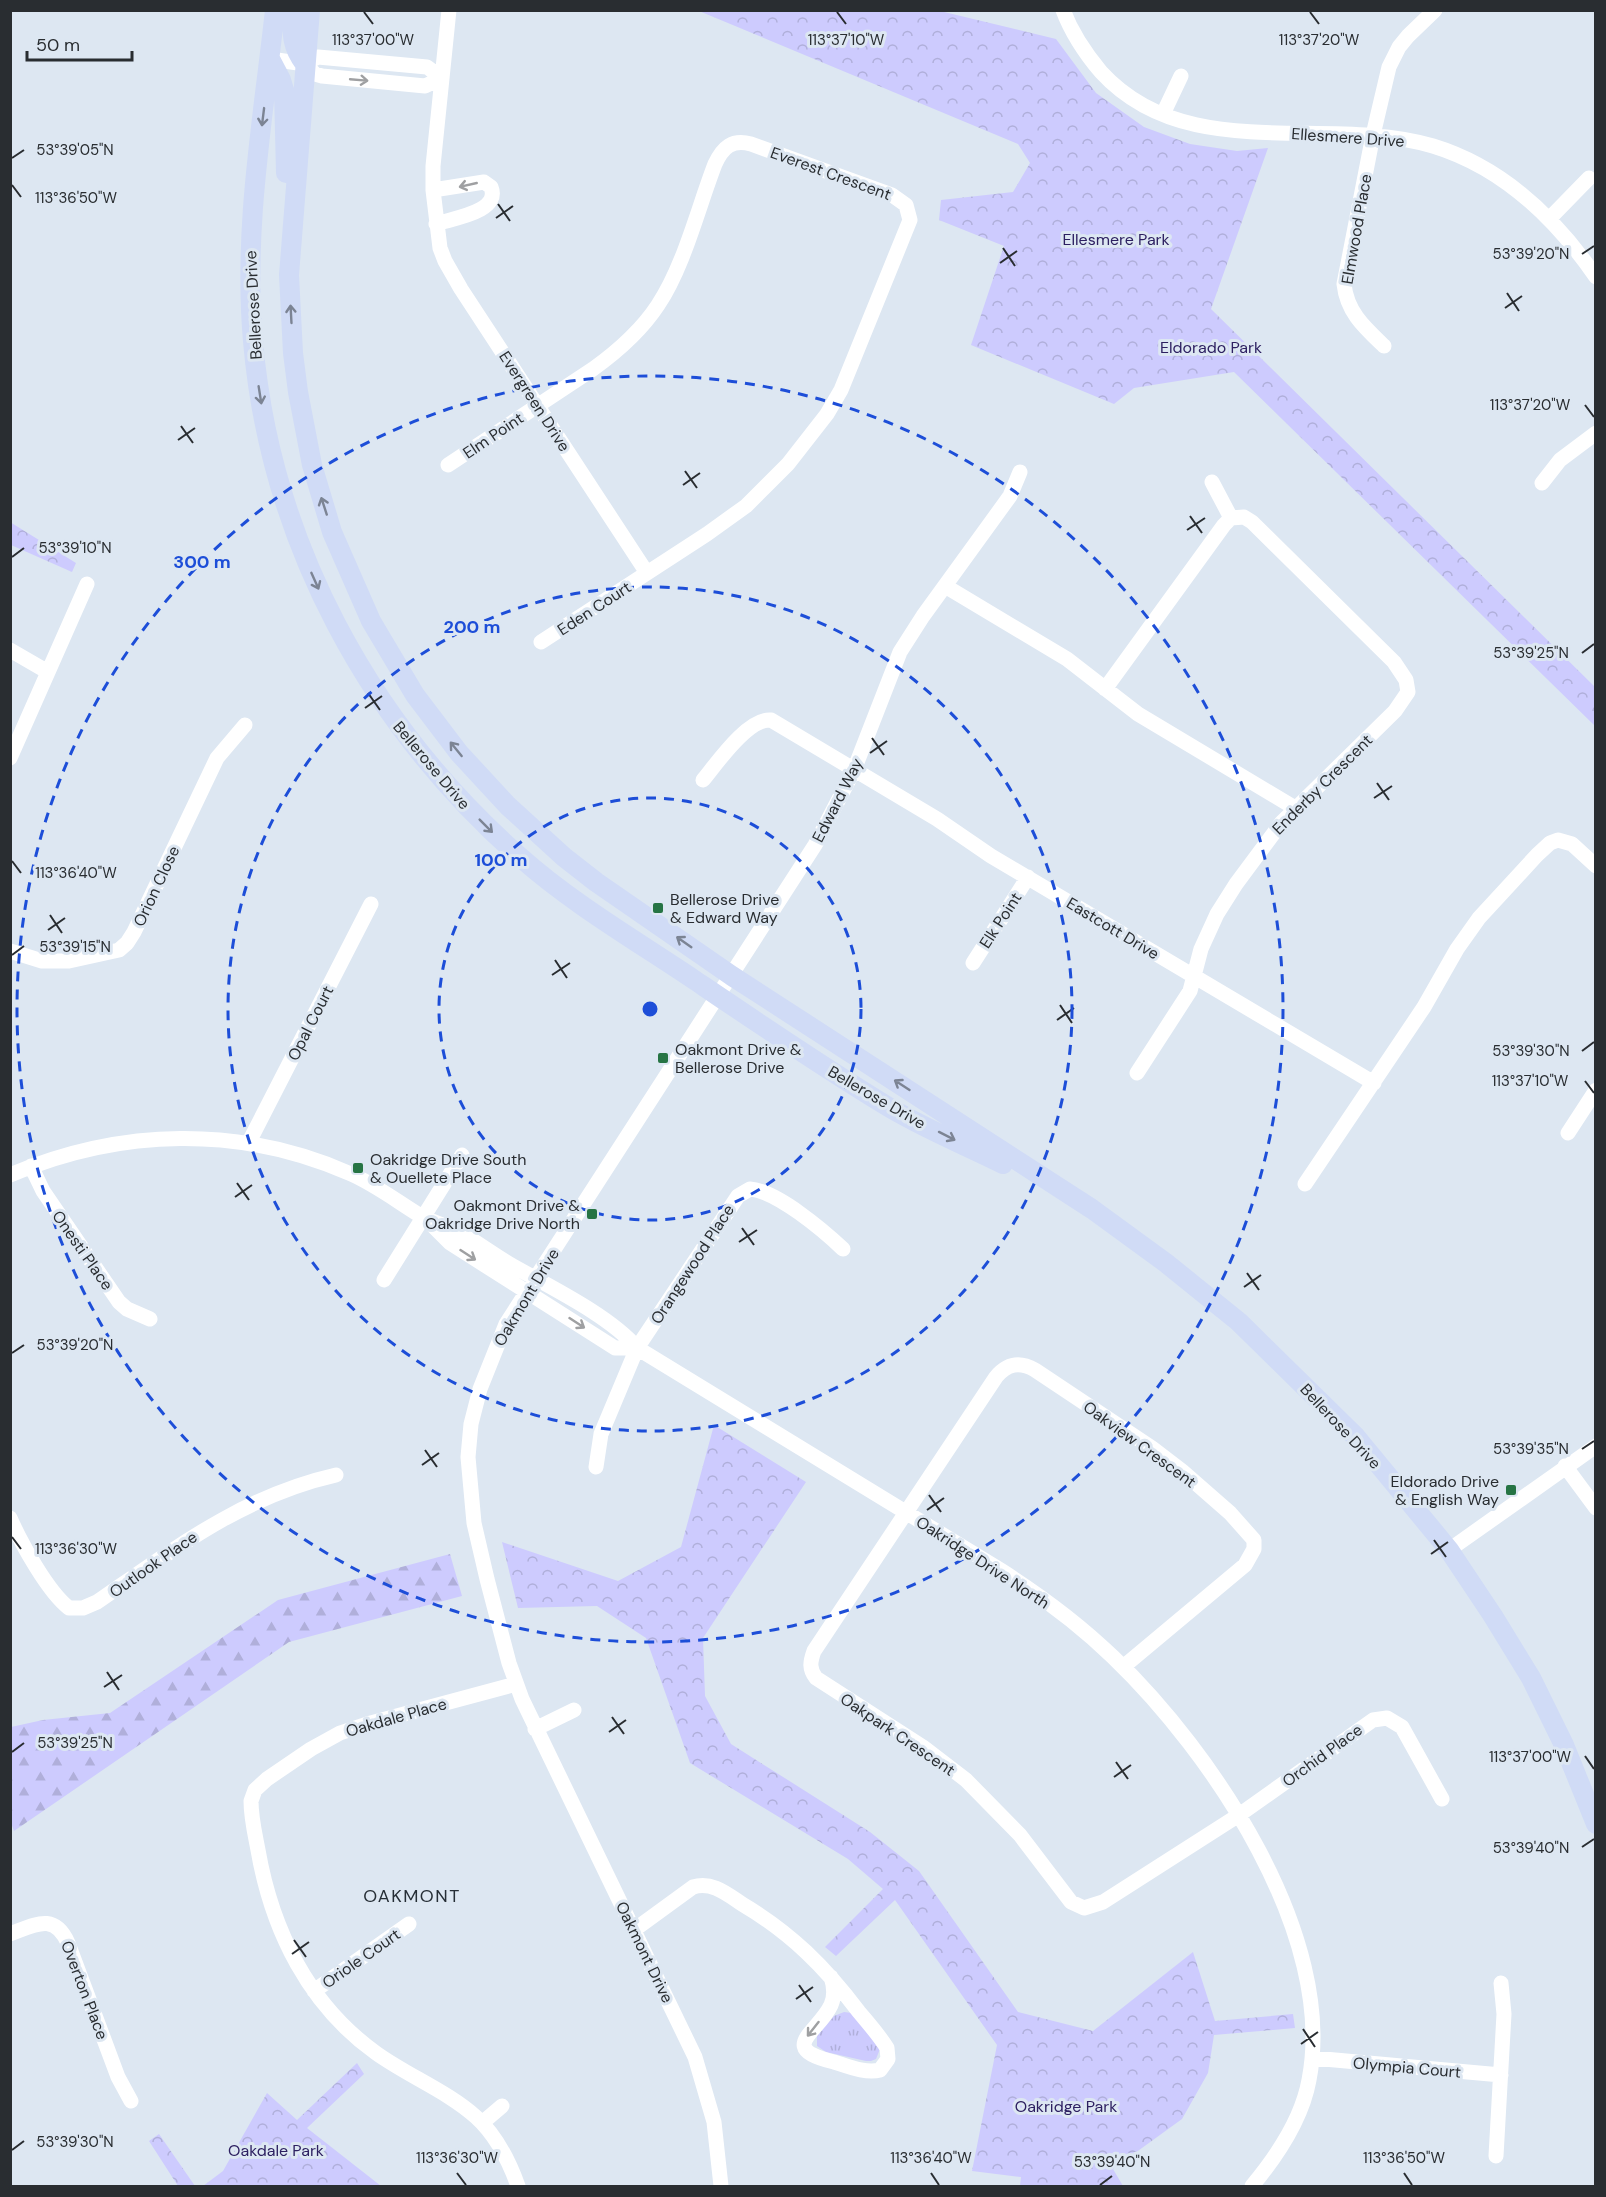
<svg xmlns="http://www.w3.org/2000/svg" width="1606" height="2197" font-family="'DM Sans',sans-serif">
<defs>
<pattern id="grass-tufts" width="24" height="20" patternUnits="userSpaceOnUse" patternTransform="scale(1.5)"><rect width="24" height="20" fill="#cdcbfe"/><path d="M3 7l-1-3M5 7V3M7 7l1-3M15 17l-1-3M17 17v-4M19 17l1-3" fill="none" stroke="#b0afda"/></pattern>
<pattern id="forest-firs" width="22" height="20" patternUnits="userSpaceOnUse" patternTransform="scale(1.5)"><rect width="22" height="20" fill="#cdcbfe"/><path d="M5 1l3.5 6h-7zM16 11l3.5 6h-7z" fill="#b0afda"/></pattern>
<pattern id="park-crowns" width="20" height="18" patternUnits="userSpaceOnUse" patternTransform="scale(1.5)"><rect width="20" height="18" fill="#cdcbfe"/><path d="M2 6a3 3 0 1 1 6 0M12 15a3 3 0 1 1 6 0" fill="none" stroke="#b0afda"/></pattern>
</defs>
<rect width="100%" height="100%" fill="#dde7f2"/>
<path fill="url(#grass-tufts)" d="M844,2012L852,2013L880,2049L876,2059L871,2061H866L826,2052L817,2046V2036L834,2016Z"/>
<path fill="url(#forest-firs)" d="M450,1554L462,1596L289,1642L14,1831L10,1820L11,1727L43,1720L110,1713L278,1600Z"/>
<path fill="url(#park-crowns)" d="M699,11H940L1056,39L1096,93L1144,127L1190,144L1237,151L1268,148L1211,309L1595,687V726L1234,372L1134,388L1114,404L971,345L1004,246L939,220L941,200L1013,192L1030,163L1018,144Z
M10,522L76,563L72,572L11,545Z
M714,1425L806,1482L703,1638L705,1696L731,1744L870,1832L919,1871L1018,2012L1093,2031L1193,1952L1215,2021L1293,2014L1295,2028L1214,2035L1208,2073L1182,2119L1113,2169L1123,2186H1020L1021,2177L972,2171L997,2045L895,1900L836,1956L825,1947L883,1889L848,1859L690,1763L646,1638L597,1606L518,1608L502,1542L618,1581L681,1547Z
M357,2063L364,2074L307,2128L381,2186H203L223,2171L267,2093L297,2120Z
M159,2134L195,2186H178L149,2141Z"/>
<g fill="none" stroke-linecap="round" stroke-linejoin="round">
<path stroke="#fff" stroke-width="15" d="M449,10L433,166V190L440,248L445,261L461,289L647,573
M1063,10C1072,34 1085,53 1101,72C1187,166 1325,114 1433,146C1502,167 1556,219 1596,277
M270,59L305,64L318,57L427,67L442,78
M305,64L315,74L322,76L425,86L442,78
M1163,114L1181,76
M433,190L484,182L491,187C501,212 453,218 436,224
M1550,218L1589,178
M1384,346C1364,327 1347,312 1344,284L1373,135L1389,67L1399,47L1408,36L1435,10
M448,465L593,369C618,351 641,331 658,305C684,266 698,208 715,164C723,147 732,139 751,144L892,195L906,205L910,220L841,390L827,414L788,464L746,506L707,534L541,642
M1542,483L1560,460L1596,433
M945,586L1067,659L1138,714L1295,808
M10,650L48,672
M1105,689L1224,525L1231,518L1212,482
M10,758L87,584
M703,780C717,763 748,718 771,720L937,819L991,856L1374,1083
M10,951L42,961H69L119,950L127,943L134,932L217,758L245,725
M973,963L1028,877
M1137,1073L1190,991L1201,949L1217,914L1236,884L1282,822L1395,711L1408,692L1406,680L1394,662L1252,522L1244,517L1231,518
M1568,1133L1596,1090
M249,1142L371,904
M31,1166L43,1191L119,1302L127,1309L150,1319
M10,1175C121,1128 240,1125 351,1174C376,1185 398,1202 421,1216C433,1223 447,1225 459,1232C477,1242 494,1255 513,1266C550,1287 610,1316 637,1348L1002,1571C1041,1596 1080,1625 1113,1657C1212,1752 1337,1936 1309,2080C1302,2119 1277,2156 1252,2186
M1305,1184L1424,1007L1457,949L1479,918L1537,855L1550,843L1558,840L1572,844L1596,866
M430,1223L450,1243L615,1348H637
M384,1280L462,1155
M1565,1466L1596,1508
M596,1467L601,1434L637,1348L738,1196L750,1189C777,1191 824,1231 843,1249
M10,1518C21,1543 48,1592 69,1608H83L97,1602C174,1549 243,1496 336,1475
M1449,1550L1596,1446
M1123,1667L1245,1565L1254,1549V1540L1230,1513L1182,1471L1152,1448L1035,1370C1019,1361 1007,1364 996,1377L814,1651C810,1662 809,1669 816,1678L923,1747L966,1780L1020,1835L1071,1902L1084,1908L1103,1902L1239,1815L1373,1720L1387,1718L1402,1727L1442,1799
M516,1684L367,1724L340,1733L311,1749L267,1779L255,1790L251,1801C251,1818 255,1834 258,1850C272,1931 309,2005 376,2053C408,2076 447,2091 476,2117C496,2135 509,2161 518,2186
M535,1729L574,1710
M634,1930L693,1887C712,1881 727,1894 742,1904C791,1933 825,1967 859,2012C869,2024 879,2035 887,2048L888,2059L880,2070C866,2074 847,2066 834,2062C776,2048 818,2033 831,2005C835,1996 834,1986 831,1977
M10,1934C35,1925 54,1912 68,1943L118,2077L131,2101
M314,1991L409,1924
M1313,2058L1501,2075
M482,2123L502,2106
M1496,2156L1504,2014L1501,1983
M721,2186L714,2122L695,2057L522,1699L509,1663L487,1579L474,1523L468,1457L471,1424L480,1389L506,1324L815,845L854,770L900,652L923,616L1010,496L1020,472"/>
<path stroke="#d0dbf6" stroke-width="20" d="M275,10C263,120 243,230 253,341C270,542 370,725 520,857C573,904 635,940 693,979C755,1021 818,1064 882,1103C920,1127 963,1144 1003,1164
M293,10C292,33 291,46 305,64
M310,10L289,275L293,353L298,392L312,465L332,532L371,621L415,695L459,753L508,806L564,857L596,882L732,976L1092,1209L1166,1263L1239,1322L1356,1437L1449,1550L1493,1616L1531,1678L1564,1745L1596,1824
M270,59L281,80L284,90L286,173"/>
</g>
<defs><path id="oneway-shaft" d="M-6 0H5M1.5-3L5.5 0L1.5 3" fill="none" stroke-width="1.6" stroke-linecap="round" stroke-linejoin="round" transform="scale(1.5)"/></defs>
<g stroke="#9fa0a2">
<use href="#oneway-shaft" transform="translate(359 80) rotate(5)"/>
<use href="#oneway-shaft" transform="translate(468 185) rotate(167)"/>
<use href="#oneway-shaft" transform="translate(468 1255) rotate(33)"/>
<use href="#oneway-shaft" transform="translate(577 1323) rotate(33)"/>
<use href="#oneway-shaft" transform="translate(813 2029) rotate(128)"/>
</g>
<g stroke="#7c8494">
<use href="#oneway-shaft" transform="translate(263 117) rotate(97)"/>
<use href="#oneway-shaft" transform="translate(291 314) rotate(-93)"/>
<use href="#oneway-shaft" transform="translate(260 395) rotate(81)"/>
<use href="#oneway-shaft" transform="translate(324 506) rotate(-108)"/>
<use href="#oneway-shaft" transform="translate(315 581) rotate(66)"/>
<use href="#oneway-shaft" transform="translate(456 749) rotate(-129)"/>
<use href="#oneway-shaft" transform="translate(486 826) rotate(45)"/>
<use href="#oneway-shaft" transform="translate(684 942) rotate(-145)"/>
<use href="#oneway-shaft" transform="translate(902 1085) rotate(-147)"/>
<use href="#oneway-shaft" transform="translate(947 1136) rotate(27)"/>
</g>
<path fill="none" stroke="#292d31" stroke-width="2" d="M364,12L373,24M837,12L846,24M1310,12L1319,24M12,158L24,150M12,185L21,197M498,204L510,221M496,218L513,206M1003,248L1015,266M1582,254L1594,246M1000,263L1017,251M1507,293L1519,311M1505,308L1522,296M1585,405L1594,417M181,426L193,443M178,440L195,428M685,471L697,488M683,485L700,473M1190,516L1202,533M1187,530L1205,518M12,557L24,548M1582,653L1594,644M368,693L380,710M365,708L382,696M872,738L884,755M870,753L887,741M1377,783L1389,800M1374,798L1392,786M12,861L21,873M50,915L62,933M48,930L65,918M12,955L24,946M555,960L567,978M552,975L570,963M1060,1005L1072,1023M1057,1020L1074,1008M1582,1051L1594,1042M1585,1081L1594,1093M237,1183L249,1200M235,1197L252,1185M742,1228L754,1245M739,1242L757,1230M1247,1273L1259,1290M1244,1287L1261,1275M12,1353L24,1345M1582,1449L1594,1441M425,1450L437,1467M422,1465L439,1453M929,1495L941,1512M927,1510L944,1498M12,1537L21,1549M1434,1540L1446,1557M1431,1554L1448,1542M107,1672L119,1690M104,1687L122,1675M612,1717L624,1734M609,1732L626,1720M12,1752L24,1743M1585,1756L1594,1769M1116,1762L1128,1779M1114,1777L1131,1765M1582,1847L1594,1839M294,1940L306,1957M292,1954L309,1942M799,1985L811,2002M796,1999L813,1987M1303,2029L1315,2047M1301,2044L1318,2032M12,2150L24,2141M457,2173L466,2185M931,2173L939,2185M1404,2173L1412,2185M1100,2185L1112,2176"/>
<g fill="none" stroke="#1d4ed8" stroke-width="3" stroke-dasharray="10 8">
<circle cx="650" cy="1009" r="211"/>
<circle cx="650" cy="1009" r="422"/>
<circle cx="650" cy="1009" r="633"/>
</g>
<g fill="#267444" stroke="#dde7f2" stroke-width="2">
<rect x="652" y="902" width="12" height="12" rx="3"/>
<rect x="657" y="1052" width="12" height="12" rx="3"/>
<rect x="352" y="1162" width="12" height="12" rx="3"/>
<rect x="586" y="1208" width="12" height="12" rx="3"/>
<rect x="1505" y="1484" width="12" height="12" rx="3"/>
</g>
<g text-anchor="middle" stroke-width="6" stroke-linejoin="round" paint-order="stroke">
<g font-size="16" fill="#292d31" stroke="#dde7f2">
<text transform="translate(1348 137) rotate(4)" y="6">Ellesmere Drive</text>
<text transform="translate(831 173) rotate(20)" y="6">Everest Crescent</text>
<text transform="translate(1356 229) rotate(-80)" y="6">Elmwood Place</text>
<text transform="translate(253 305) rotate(-93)" y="6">Bellerose Drive</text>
<text transform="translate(535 401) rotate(57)" y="6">Evergreen Drive</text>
<text transform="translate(493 435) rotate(-34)" y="6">Elm Point</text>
<text transform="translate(594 608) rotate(-33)" y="6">Eden Court</text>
<text transform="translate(432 765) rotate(50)" y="6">Bellerose Drive</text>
<text transform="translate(1322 784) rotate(-45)" y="6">Enderby Crescent</text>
<text transform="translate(837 800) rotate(-63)" y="6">Edward Way</text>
<text transform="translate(156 886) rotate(-65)" y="6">Orion Close</text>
<text transform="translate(1000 920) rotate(-57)" y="6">Elk Point</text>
<text transform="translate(1113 928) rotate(31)" y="6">Eastcott Drive</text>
<text transform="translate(310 1023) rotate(-63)" y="6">Opal Court</text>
<text transform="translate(877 1097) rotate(30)" y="6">Bellerose Drive</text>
<text transform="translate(83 1250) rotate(55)" y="6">Onesti Place</text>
<text transform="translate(692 1264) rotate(-57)" y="6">Orangewood Place</text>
<text transform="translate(526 1297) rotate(-59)" y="6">Oakmont Drive</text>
<text transform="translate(1341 1426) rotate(47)" y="6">Bellerose Drive</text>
<text transform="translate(1140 1444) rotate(36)" y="6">Oakview Crescent</text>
<text transform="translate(983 1562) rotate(33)" y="6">Oakridge Drive North</text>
<text transform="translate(153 1564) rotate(-35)" y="6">Outlook Place</text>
<text transform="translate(396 1717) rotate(-16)" y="6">Oakdale Place</text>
<text transform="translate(898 1734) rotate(34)" y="6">Oakpark Crescent</text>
<text transform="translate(1322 1755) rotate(-36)" y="6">Orchid Place</text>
<text transform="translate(645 1952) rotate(64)" y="6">Oakmont Drive</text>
<text transform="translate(361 1958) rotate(-35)" y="6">Oriole Court</text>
<text transform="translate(85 1990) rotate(69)" y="6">Overton Place</text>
<text transform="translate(1407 2067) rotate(5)" y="6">Olympia Court</text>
</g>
<g font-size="16" fill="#2d2061" stroke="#dde7f2">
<text x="1116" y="245">Ellesmere Park</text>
<text x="1211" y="353">Eldorado Park</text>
<text x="1066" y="2112">Oakridge Park</text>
<text x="276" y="2156">Oakdale Park</text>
</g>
<g font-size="16" fill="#292d31" stroke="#dde7f2" text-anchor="start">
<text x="670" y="905">Bellerose Drive<tspan x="670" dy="18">&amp; Edward Way</tspan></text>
<text x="675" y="1055">Oakmont Drive &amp;<tspan x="675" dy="18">Bellerose Drive</tspan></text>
<text x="370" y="1165">Oakridge Drive South<tspan x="370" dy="18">&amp; Ouellete Place</tspan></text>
<text x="580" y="1211" text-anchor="end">Oakmont Drive &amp;<tspan x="580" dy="18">Oakridge Drive North</tspan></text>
<text x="1499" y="1487" text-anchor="end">Eldorado Drive<tspan x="1499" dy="18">&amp; English Way</tspan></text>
</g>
<g font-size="18" letter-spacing="1.5" fill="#262e36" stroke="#dde7f2">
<text x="412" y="1902">OAKMONT</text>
</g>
</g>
<g font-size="15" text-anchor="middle" fill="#292d31" stroke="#dde7f2" stroke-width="6" stroke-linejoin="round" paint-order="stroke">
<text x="373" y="45">113°37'00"W</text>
<text x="846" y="45">113°37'10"W</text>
<text x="1319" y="45">113°37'20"W</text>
<text x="75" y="155">53°39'05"N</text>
<text x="76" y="203">113°36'50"W</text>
<text x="1531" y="259">53°39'20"N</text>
<text x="1530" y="410">113°37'20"W</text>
<text x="75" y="553">53°39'10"N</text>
<text x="1531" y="658">53°39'25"N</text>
<text x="76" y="878">113°36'40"W</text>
<text x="75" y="952">53°39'15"N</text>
<text x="1531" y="1056">53°39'30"N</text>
<text x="1530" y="1086">113°37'10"W</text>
<text x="75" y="1350">53°39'20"N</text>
<text x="1531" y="1454">53°39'35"N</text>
<text x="76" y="1554">113°36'30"W</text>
<text x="75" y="1748">53°39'25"N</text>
<text x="1530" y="1762">113°37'00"W</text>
<text x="1531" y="1853">53°39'40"N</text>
<text x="75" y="2147">53°39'30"N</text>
<text x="457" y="2163">113°36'30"W</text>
<text x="931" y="2163">113°36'40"W</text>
<text x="1404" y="2163">113°36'50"W</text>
<text x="1112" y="2167">53°39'40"N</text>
</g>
<circle cx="650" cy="1009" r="9" fill="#1d4ed8" stroke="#dde7f2" stroke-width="3"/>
<g font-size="18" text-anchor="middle" font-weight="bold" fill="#1d4ed8" stroke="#dde7f2" stroke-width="6" stroke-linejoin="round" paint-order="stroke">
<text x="202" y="568">300 m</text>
<text x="472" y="633">200 m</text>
<text x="501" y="866">100 m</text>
</g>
<rect width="1606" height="2197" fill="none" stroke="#292d31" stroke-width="24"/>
<path d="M27 51v9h105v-9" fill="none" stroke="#292d31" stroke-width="3"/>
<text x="36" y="51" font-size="18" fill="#292d31" stroke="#dde7f2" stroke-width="4.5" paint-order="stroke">50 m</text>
</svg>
